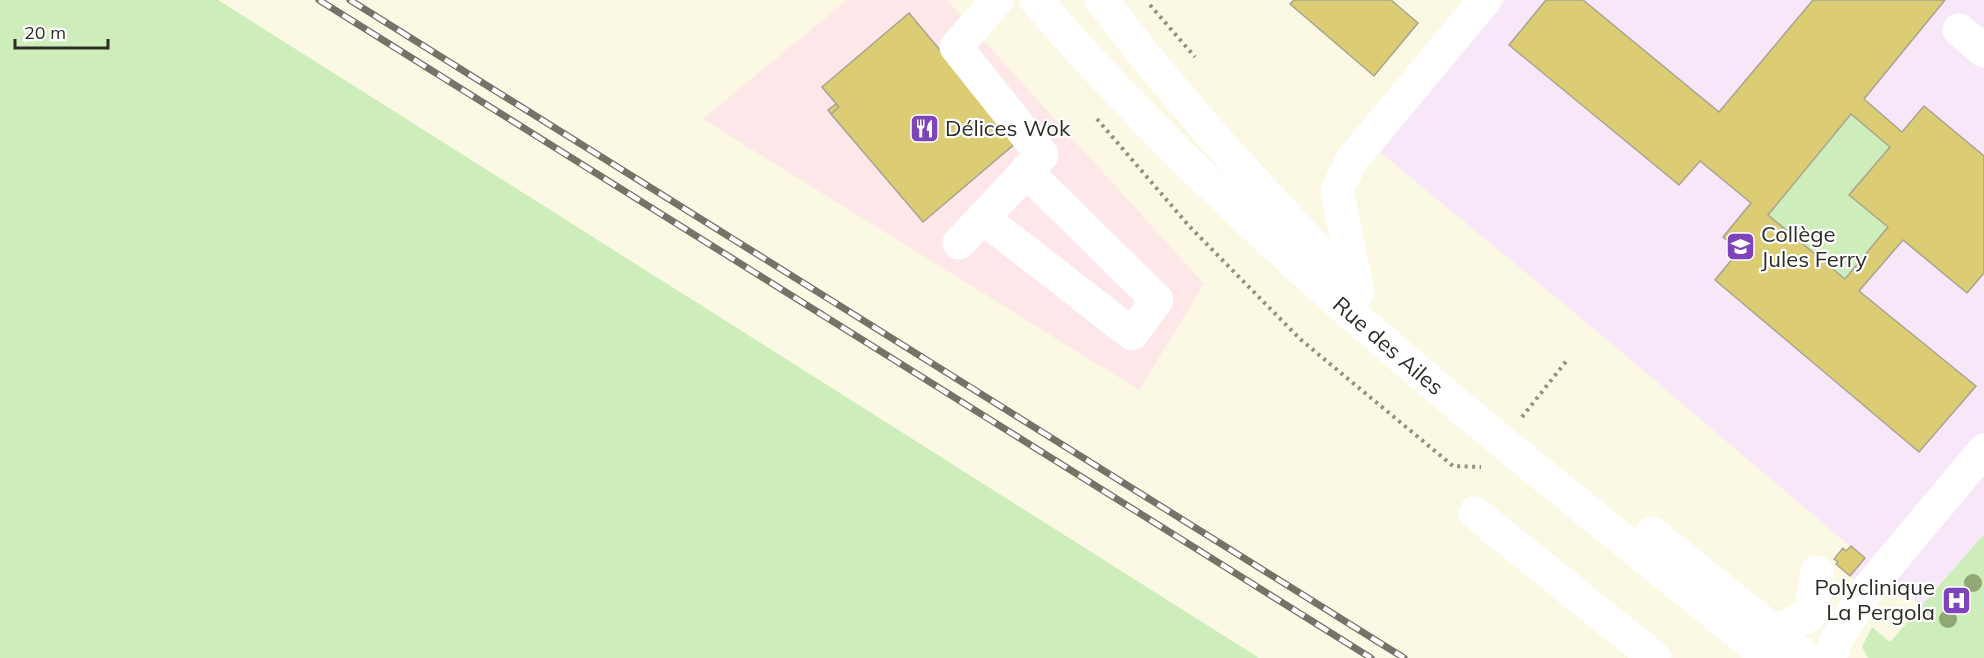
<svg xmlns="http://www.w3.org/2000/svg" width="1984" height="658" font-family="Mulish,sans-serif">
<rect width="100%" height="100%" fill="#fbf8e4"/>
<path fill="#fde7e8" d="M847,0H947L1204,284L1139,390L703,119Z"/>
<path fill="#f8e7f9" d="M1505,0H1984V534L1922,606L1894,582L1875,596L1850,576L1864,558L1612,344L1379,151Z"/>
<path fill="#cdeeba" d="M0,0H218L1259,658H0Z
M1851,114L1890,147L1888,227L1845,279L1768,215Z
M1984,534V658H1868L1862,647L1872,627L1890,642Z"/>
<path fill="#dccc73" stroke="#a7a491" stroke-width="1.5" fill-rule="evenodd" d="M1294,0H1391L1418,23L1374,76L1290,4Z
M1546,0H1583L1719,112L1813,0H1945L1864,99L1902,132L1924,106L1984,156V273L1967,293L1903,240L1859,291L1976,386L1919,452L1715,280L1739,251L1723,237L1751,203L1700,161L1679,185L1509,45ZM1851,114L1890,147L1849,195L1888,227L1845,279L1768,215Z
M909,13L1017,142L923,222L831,114L839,107L822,87Z
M836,104L839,107L831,114L828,110Z
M1851,546L1865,558L1850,576L1836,564L1838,562L1834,559L1843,548L1846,551Z"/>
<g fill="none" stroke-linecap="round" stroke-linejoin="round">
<path stroke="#929082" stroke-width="4" stroke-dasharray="3 4.5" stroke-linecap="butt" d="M1150,5L1195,57
M1097,119L1190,227L1300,339L1453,466L1481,467
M1522,417L1568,359"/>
<path stroke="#fff" stroke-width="33" d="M1959,30L1984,51
M983,218L1132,334L1157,300L1026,171
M959,243L1042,155L956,47L997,0
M1358,293L1337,191L1351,161L1485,0
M1475,513L1655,658
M1774,632L1810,615L1817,572
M1831,658L1835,642L1867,590L1984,450"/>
<g stroke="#fff" stroke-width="33">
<path id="s1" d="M1036,0C1249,249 1516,452 1769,658"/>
<path d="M1101,0L1154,67L1225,150L1356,292"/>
<path d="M1652,533L1807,658"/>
</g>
<defs>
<path id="rail" d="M319,0L1371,658
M350,0L1404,658"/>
</defs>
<use href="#rail" stroke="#747367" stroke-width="7"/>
<use href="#rail" stroke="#fff" stroke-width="4.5" stroke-dasharray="14" stroke-linecap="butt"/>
</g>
<g fill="#91a774">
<circle cx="1973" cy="583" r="9"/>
<circle cx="1948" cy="619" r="9"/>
</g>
<defs>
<symbol id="restaurant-square" viewBox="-11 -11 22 22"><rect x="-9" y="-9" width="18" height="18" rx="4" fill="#7f44ba" stroke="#fff"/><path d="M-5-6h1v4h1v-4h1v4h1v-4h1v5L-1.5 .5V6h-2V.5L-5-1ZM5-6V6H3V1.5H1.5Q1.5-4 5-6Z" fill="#fff"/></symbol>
<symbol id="school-square" viewBox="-11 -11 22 22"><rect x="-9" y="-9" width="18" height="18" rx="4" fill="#7f44ba" stroke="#fff"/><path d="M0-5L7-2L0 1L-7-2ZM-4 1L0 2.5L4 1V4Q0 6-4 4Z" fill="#fff"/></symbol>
<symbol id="hospital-square" viewBox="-11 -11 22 22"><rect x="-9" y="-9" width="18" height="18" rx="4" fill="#7f44ba" stroke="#fff"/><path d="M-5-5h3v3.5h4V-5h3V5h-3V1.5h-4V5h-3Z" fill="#fff"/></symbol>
</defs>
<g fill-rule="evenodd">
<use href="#restaurant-square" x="908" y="112" width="33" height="33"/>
<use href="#school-square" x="1724" y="230" width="33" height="33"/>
<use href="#hospital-square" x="1940" y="584" width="33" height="33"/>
</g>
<g text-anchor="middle" stroke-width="4.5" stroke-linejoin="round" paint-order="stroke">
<g font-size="22" fill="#2e2d25" stroke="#fff" text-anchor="start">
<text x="945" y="136">Délices Wok</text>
<text x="1761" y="242">Collège<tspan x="1761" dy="25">Jules Ferry</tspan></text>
<text x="1935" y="595" text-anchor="end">Polyclinique<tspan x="1935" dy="25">La Pergola</tspan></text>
</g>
<g font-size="22" fill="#2e2d25" stroke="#fff">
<text dy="8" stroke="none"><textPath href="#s1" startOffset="494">Rue des Ailes</textPath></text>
</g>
</g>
<path d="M15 39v9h93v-9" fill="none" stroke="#2e2d25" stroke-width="3"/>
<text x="24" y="39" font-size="18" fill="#2e2d25" stroke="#ffffff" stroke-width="4.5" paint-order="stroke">20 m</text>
</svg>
